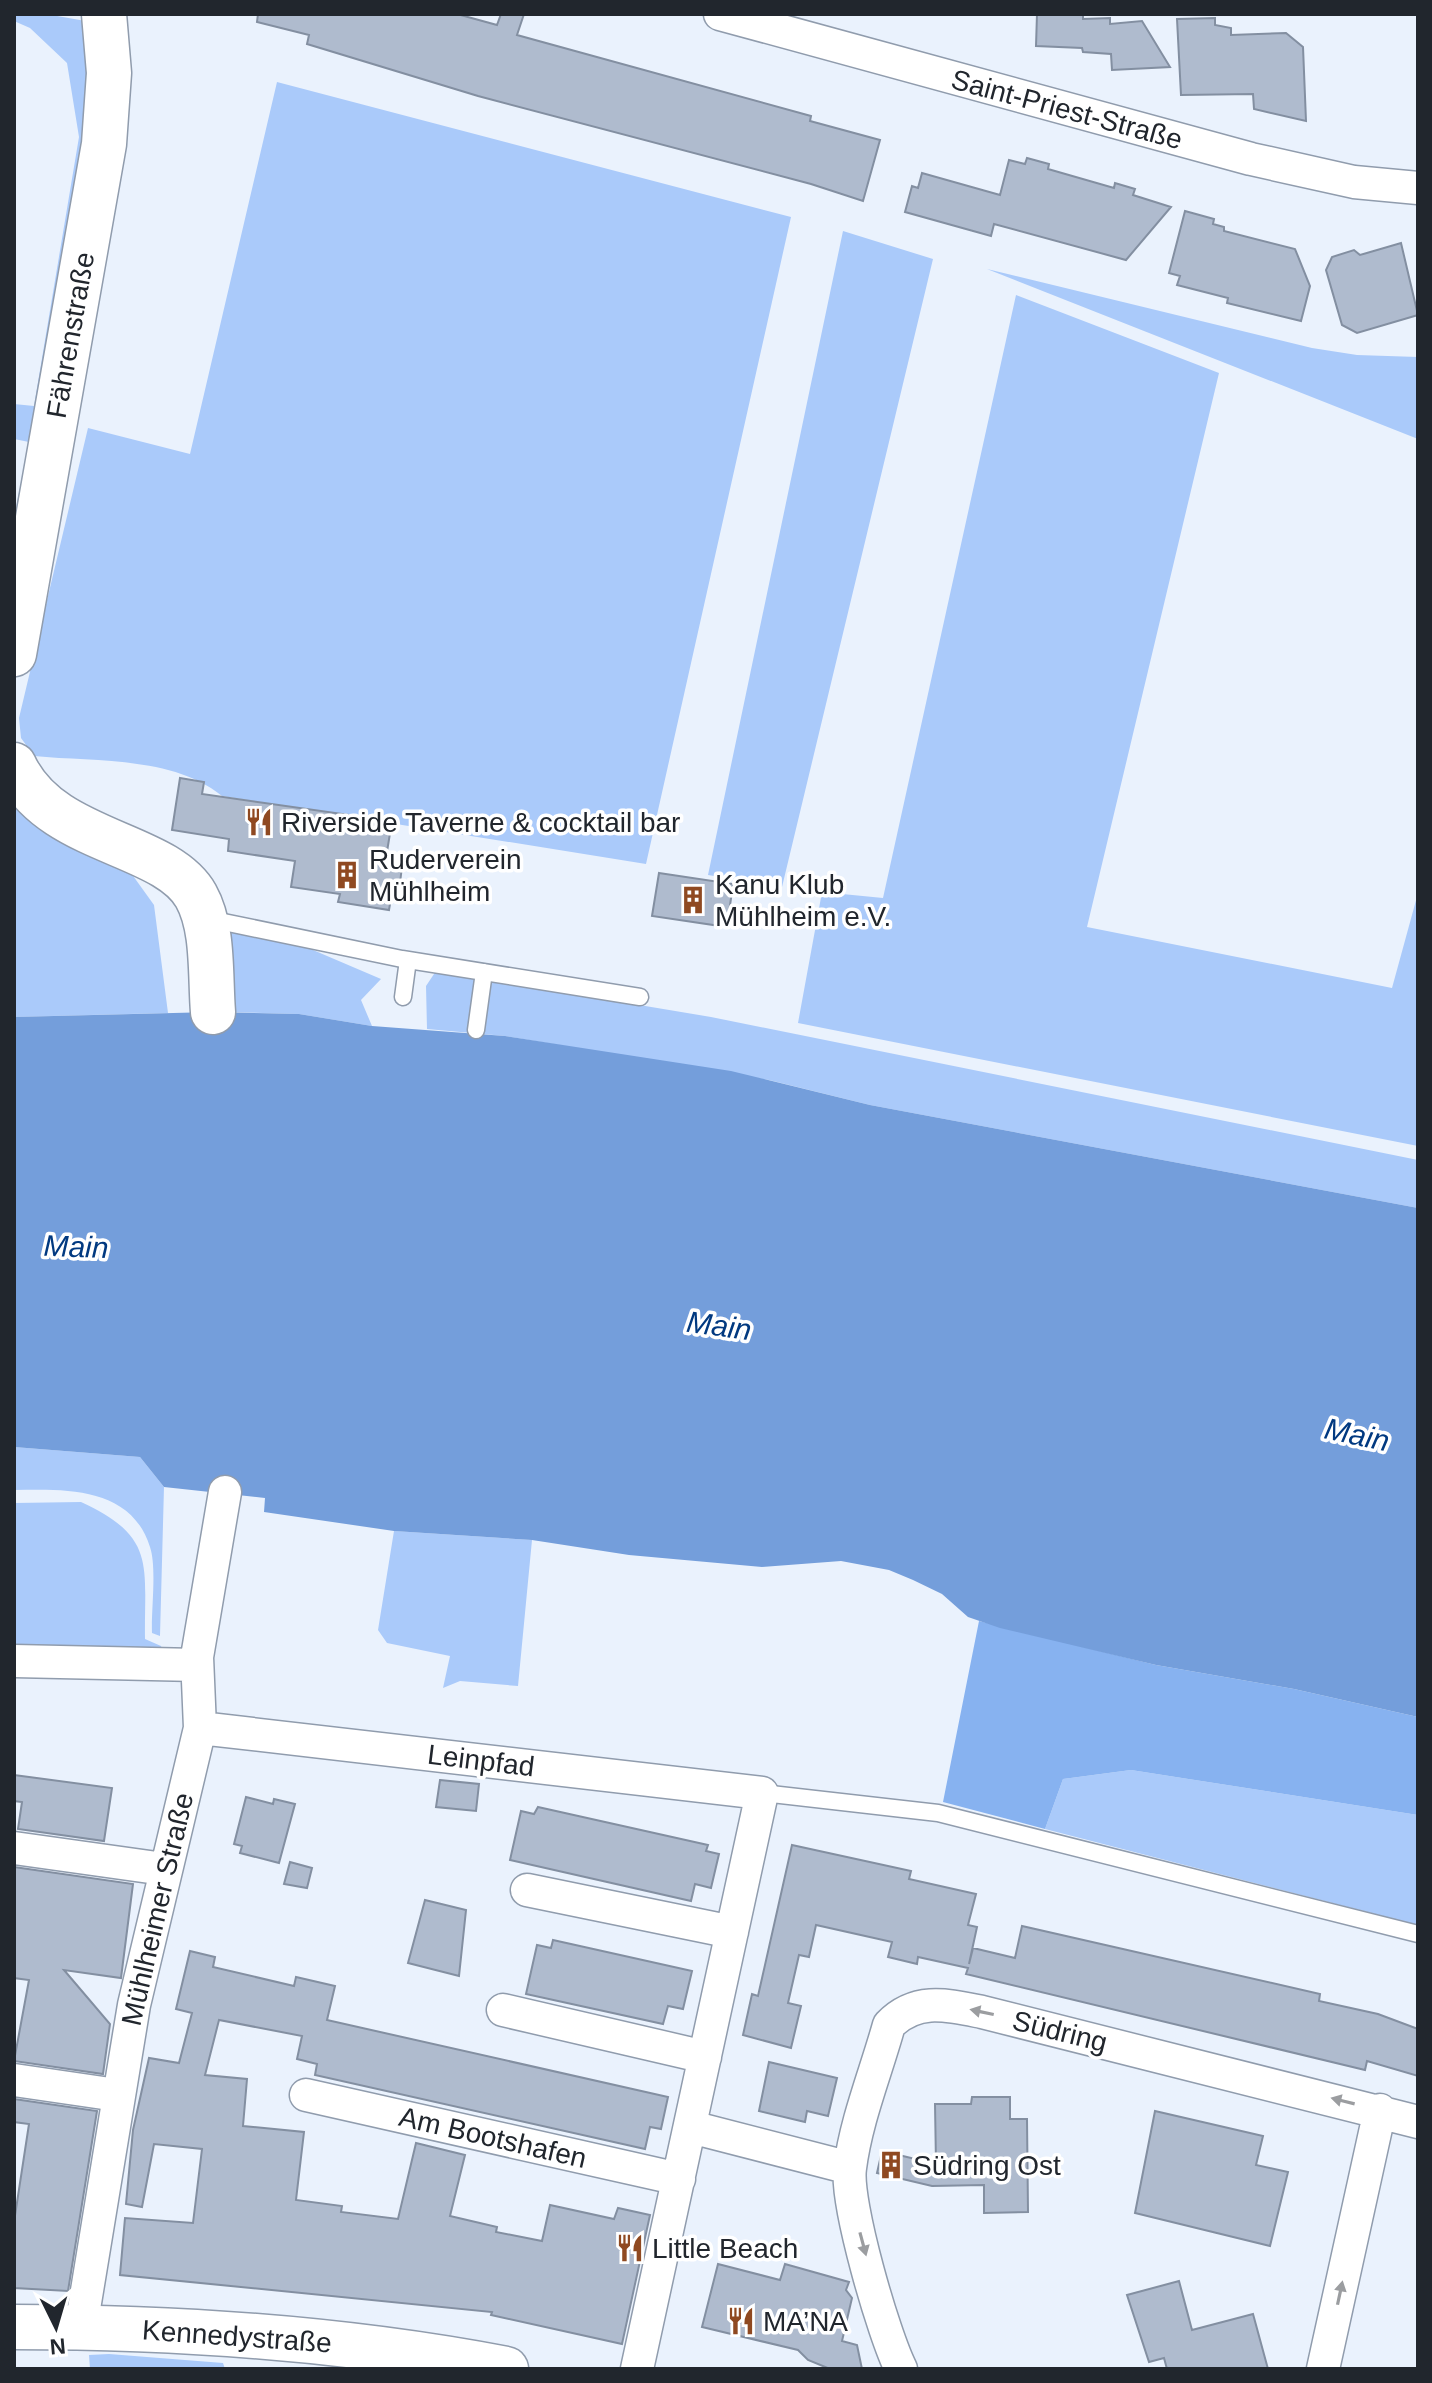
<svg xmlns="http://www.w3.org/2000/svg" width="1432" height="2383" font-family="Arial,sans-serif">
<rect width="100%" height="100%" fill="#eaf2fd"/>
<path fill="#aacafa" d="M14,14H46L91,22L94,121L14,582V518L29,442L14,439V404L34,406L79,137L67,63L30,28L14,21Z
M277,82L791,217L646,864L222,796C173,756 95,762 34,756L21,738L19,718L88,428L190,454Z
M843,231L933,259L782,887L708,875Z
M987,269L1312,348L1357,355L1418,357V439Z
M1016,295L1219,373L1087,927L1392,988L1418,893V1146L798,1023L822,892L883,898Z
M14,800L131,873L154,905L168,1013L14,1017Z
M221,929L306,947L381,979L361,1000L372,1026L299,1014L230,1012Z
M436,971L711,1017L1418,1160V1208L870,1105L769,1080L505,1036L427,1029L426,986Z
M14,1447L140,1457L164,1487L160,1636L152,1633C151,1610 157,1568 150,1547C131,1486 65,1489 14,1490Z
M81,1502C157,1537 144,1565 145,1639L161,1646L165,1658L14,1654V1503Z
M394,1531L532,1540L518,1686L460,1681L443,1688L450,1656L387,1643L378,1630Z
M1131,1770L1418,1815V1925L1045,1829L1063,1779Z
M109,2354L223,2363L225,2369H90L89,2355Z"/>
<path fill="#87b2f0" d="M979,1621L1156,1665L1294,1689L1418,1717V1815L1131,1770L1063,1779L1045,1829L943,1802Z"/>
<path fill="#749edb" d="M213,1012L299,1014L372,1026L505,1036L731,1071L870,1105L1418,1208V1717L1294,1689L1156,1665L1000,1628L968,1617L942,1594L913,1580L889,1570L841,1561L762,1567L629,1555L532,1540L394,1531L264,1512L265,1498L164,1487L140,1457L14,1447V1017Z"/>
<path fill="#afbbce" stroke="#838fa1" stroke-width="2" d="M258,14H457L497,25L501,14H524L517,35L811,116L810,121L880,140L863,201L811,184L478,96L307,44L309,35L257,22Z
M1037,14H1083V19L1110,18V24L1142,21L1170,67L1112,70L1111,54L1083,52L1082,48L1036,46Z
M1215,18V25L1231,28V35L1286,33L1303,47L1306,121L1254,109L1253,94L1181,95L1177,19Z
M1027,158L1049,164L1048,169L1114,188L1115,183L1135,189L1133,195L1171,207L1126,260L994,224L991,236L905,212L912,186L918,188L922,173L1000,195L1009,160L1025,164Z
M1185,211L1214,219L1213,224L1224,227V231L1295,249L1310,286L1301,321L1227,303L1228,298L1177,285L1180,276L1169,273Z
M1401,243L1418,315L1357,333L1342,325L1326,270L1332,257L1354,250L1360,255Z
M180,778L204,782L202,794L392,821L385,864L402,866L399,892H392L389,910L338,902L340,894L291,887L295,861L228,851L229,839L172,830Z
M659,873L733,884L727,927L652,916Z
M14,1775L112,1788L104,1841L18,1829L22,1802L14,1801Z
M440,1780L479,1784L476,1811L436,1807Z
M246,1797L273,1804L274,1799L295,1804L279,1863L240,1853L242,1846L234,1844Z
M538,1807L708,1845L706,1851L719,1854L711,1888L695,1884L691,1901L510,1860L521,1811L534,1814Z
M792,1845L911,1871L909,1879L976,1894L968,1925L977,1927L969,1964L973,1948L1015,1958L1022,1926L1320,1994L1319,2001L1378,2014L1418,2029V2076L1367,2061L1365,2070L966,1974L968,1968L918,1957L917,1964L888,1957L892,1942L816,1925L809,1957L799,1955L788,2003L801,2006L791,2048L743,2035L752,1994L758,1996Z
M290,1862L312,1868L307,1888L284,1884Z
M14,1867L133,1884L121,1978L64,1970L110,2024L103,2074L14,2061L29,1980L14,1978Z
M425,1900L466,1910L459,1976L408,1963Z
M553,1940L692,1971L683,2009L668,2006L663,2024L526,1994L537,1945L551,1948Z
M190,1951L215,1957L213,1967L294,1986L296,1977L335,1986L327,2020L668,2097L661,2129L650,2127L645,2149L315,2075L317,2064L297,2059L302,2036L219,2020L205,2075L247,2079L243,2126L304,2132L296,2200L342,2206L341,2212L398,2219L416,2143L465,2155L450,2216L497,2227L496,2232L542,2241L550,2205L614,2219L618,2208L650,2215L622,2344L491,2315L492,2312L120,2275L125,2218L193,2223L202,2149L154,2144L142,2207L126,2204L133,2130L149,2058L179,2063L192,2013L176,2009Z
M769,2062L837,2078L828,2116L807,2111L805,2122L759,2111Z
M972,2097H1010V2119H1027L1028,2212L984,2213V2185L932,2186L877,2173L882,2151L936,2164L935,2104H971Z
M14,2099L97,2111L68,2291L14,2288V2222L29,2124L14,2122Z
M1155,2111L1263,2136L1256,2165L1288,2172L1270,2246L1135,2213Z
M718,2264L780,2280L785,2264L849,2282L846,2290L852,2298L842,2341L857,2345L862,2369H830L808,2360L798,2350L702,2327Z
M1179,2281L1192,2330L1253,2314L1268,2369H1167L1164,2358L1149,2362L1127,2295Z"/>
<g fill="none" stroke-linecap="round" stroke-linejoin="round">
<defs>
<path id="lane" d="M209,919L402,959L640,997
M403,997L408,960
M476,1030L484,972
M762,1793L938,1813L1418,1934"/>
<path id="street" d="M720,14L1251,159L1354,182L1418,188
M14,1661L197,1665
M200,1728L762,1793L637,2369
M14,1848L164,1869
M527,1890L732,1932
M503,2010L705,2057
M14,2080L117,2095
M306,2095L679,2179
M691,2127L850,2168
M81,2327L134,2005L200,1728L197,1657L225,1492
M901,2369C884,2336 845,2202 850,2168C856,2120 876,2072 889,2025C916,1997 947,2005 982,2012L1418,2122
M1323,2369L1380,2110"/>
<path id="secondary" d="M14,654L104,144L109,73L104,14
M14,765C50,844 165,841 196,896C214,928 210,975 213,1012
M14,2327C179,2327 344,2338 506,2369"/>
</defs>
<use href="#lane" stroke="#909cad" stroke-width="19"/>
<use href="#street" stroke="#909cad" stroke-width="35"/>
<use href="#secondary" stroke="#909cad" stroke-width="47"/>
<use href="#lane" stroke="#fff" stroke-width="16"/>
<use href="#street" stroke="#fff" stroke-width="32"/>
<use href="#secondary" stroke="#fff" stroke-width="44"/>
</g>
<defs><path id="oneway-solid" d="M-6-.8H1V-3.2L6.5 0L1 3.2V.8H-6Z" transform="scale(2)"/></defs>
<g fill="#9b9da0">
<use href="#oneway-solid" transform="translate(982 2012) rotate(-168)"/>
<use href="#oneway-solid" transform="translate(1343 2101) rotate(-166)"/>
<use href="#oneway-solid" transform="translate(863 2244) rotate(75)"/>
<use href="#oneway-solid" transform="translate(1340 2293) rotate(-78)"/>
</g>
<defs>
<symbol id="restaurant-bare" viewBox="-9 -9 18 18"><path d="M-5-6h1v4h1v-4h1v4h1v-4h1v5L-1.5 .5V6h-2V.5L-5-1ZM5-6V6H3V1.5H1.5Q1.5-4 5-6Z" fill="#8f4921" stroke="#fff" stroke-width="2.5" paint-order="stroke"/></symbol>
<symbol id="building-bare" viewBox="-9 -9 18 18"><path d="M-4-6H4V6H1V3H-1V6H-4ZM-2.5-4.3h1.7v1.8h-1.7ZM.8-4.3h1.7v1.8H.8ZM-2.5-1h1.7V.8h-1.7ZM.8-1h1.7V.8H.8Z" fill="#8f4921" stroke="#fff" stroke-width="2.5" paint-order="stroke"/></symbol>
</defs>
<g fill-rule="evenodd">
<use href="#restaurant-bare" x="239" y="802" width="40" height="40"/>
<use href="#building-bare" x="327" y="855" width="40" height="40"/>
<use href="#building-bare" x="673" y="880" width="40" height="40"/>
<use href="#building-bare" x="871" y="2145" width="40" height="40"/>
<use href="#restaurant-bare" x="610" y="2228" width="40" height="40"/>
<use href="#restaurant-bare" x="721" y="2301" width="40" height="40"/>
</g>
<g text-anchor="middle" stroke-width="7" stroke-linejoin="round" paint-order="stroke">
<g font-size="28" fill="#21262d" stroke="#fff">
<text transform="translate(1067 109) rotate(15)" y="10">Saint-Priest-Straße</text>
<text transform="translate(70 335) rotate(-80)" y="10">Fährenstraße</text>
<text transform="translate(481 1760) rotate(7)" y="10">Leinpfad</text>
<text transform="translate(157 1909) rotate(-77)" y="10">Mühlheimer Straße</text>
<text transform="translate(1060 2031) rotate(14)" y="10">Südring</text>
<text transform="translate(493 2137) rotate(13)" y="10">Am Bootshafen</text>
<text transform="translate(237 2336) rotate(4)" y="10">Kennedystraße</text>
</g>
<g font-size="28" fill="#21262d" stroke="#fff" text-anchor="start">
<text x="281" y="832">Riverside Taverne &amp; cocktail bar</text>
<text x="369" y="869">Ruderverein<tspan x="369" dy="32">Mühlheim</tspan></text>
<text x="715" y="894">Kanu Klub<tspan x="715" dy="32">Mühlheim e.V.</tspan></text>
<text x="913" y="2175">Südring Ost</text>
<text x="652" y="2258">Little Beach</text>
<text x="763" y="2331">MA’NA</text>
</g>
<g font-size="30" font-style="italic" fill="#013980" stroke="#fff">
<text transform="translate(76 1247) rotate(2)" y="10">Main</text>
<text transform="translate(719 1326) rotate(8)" y="10">Main</text>
<text transform="translate(1357 1435) rotate(12)" y="10">Main</text>
</g>
</g>
<rect width="1432" height="2383" fill="none" stroke="#21262d" stroke-width="32"/>
<g transform="translate(56 2327) rotate(175)" stroke="#ffffff" stroke-width="6" paint-order="stroke">
<path d="M0-6L14 30L0 20L-14 30Z" fill="#21262d"/>
<text y="-12" font-size="22" font-weight="bold" text-anchor="middle" fill="#21262d">N</text>
</g>
</svg>
